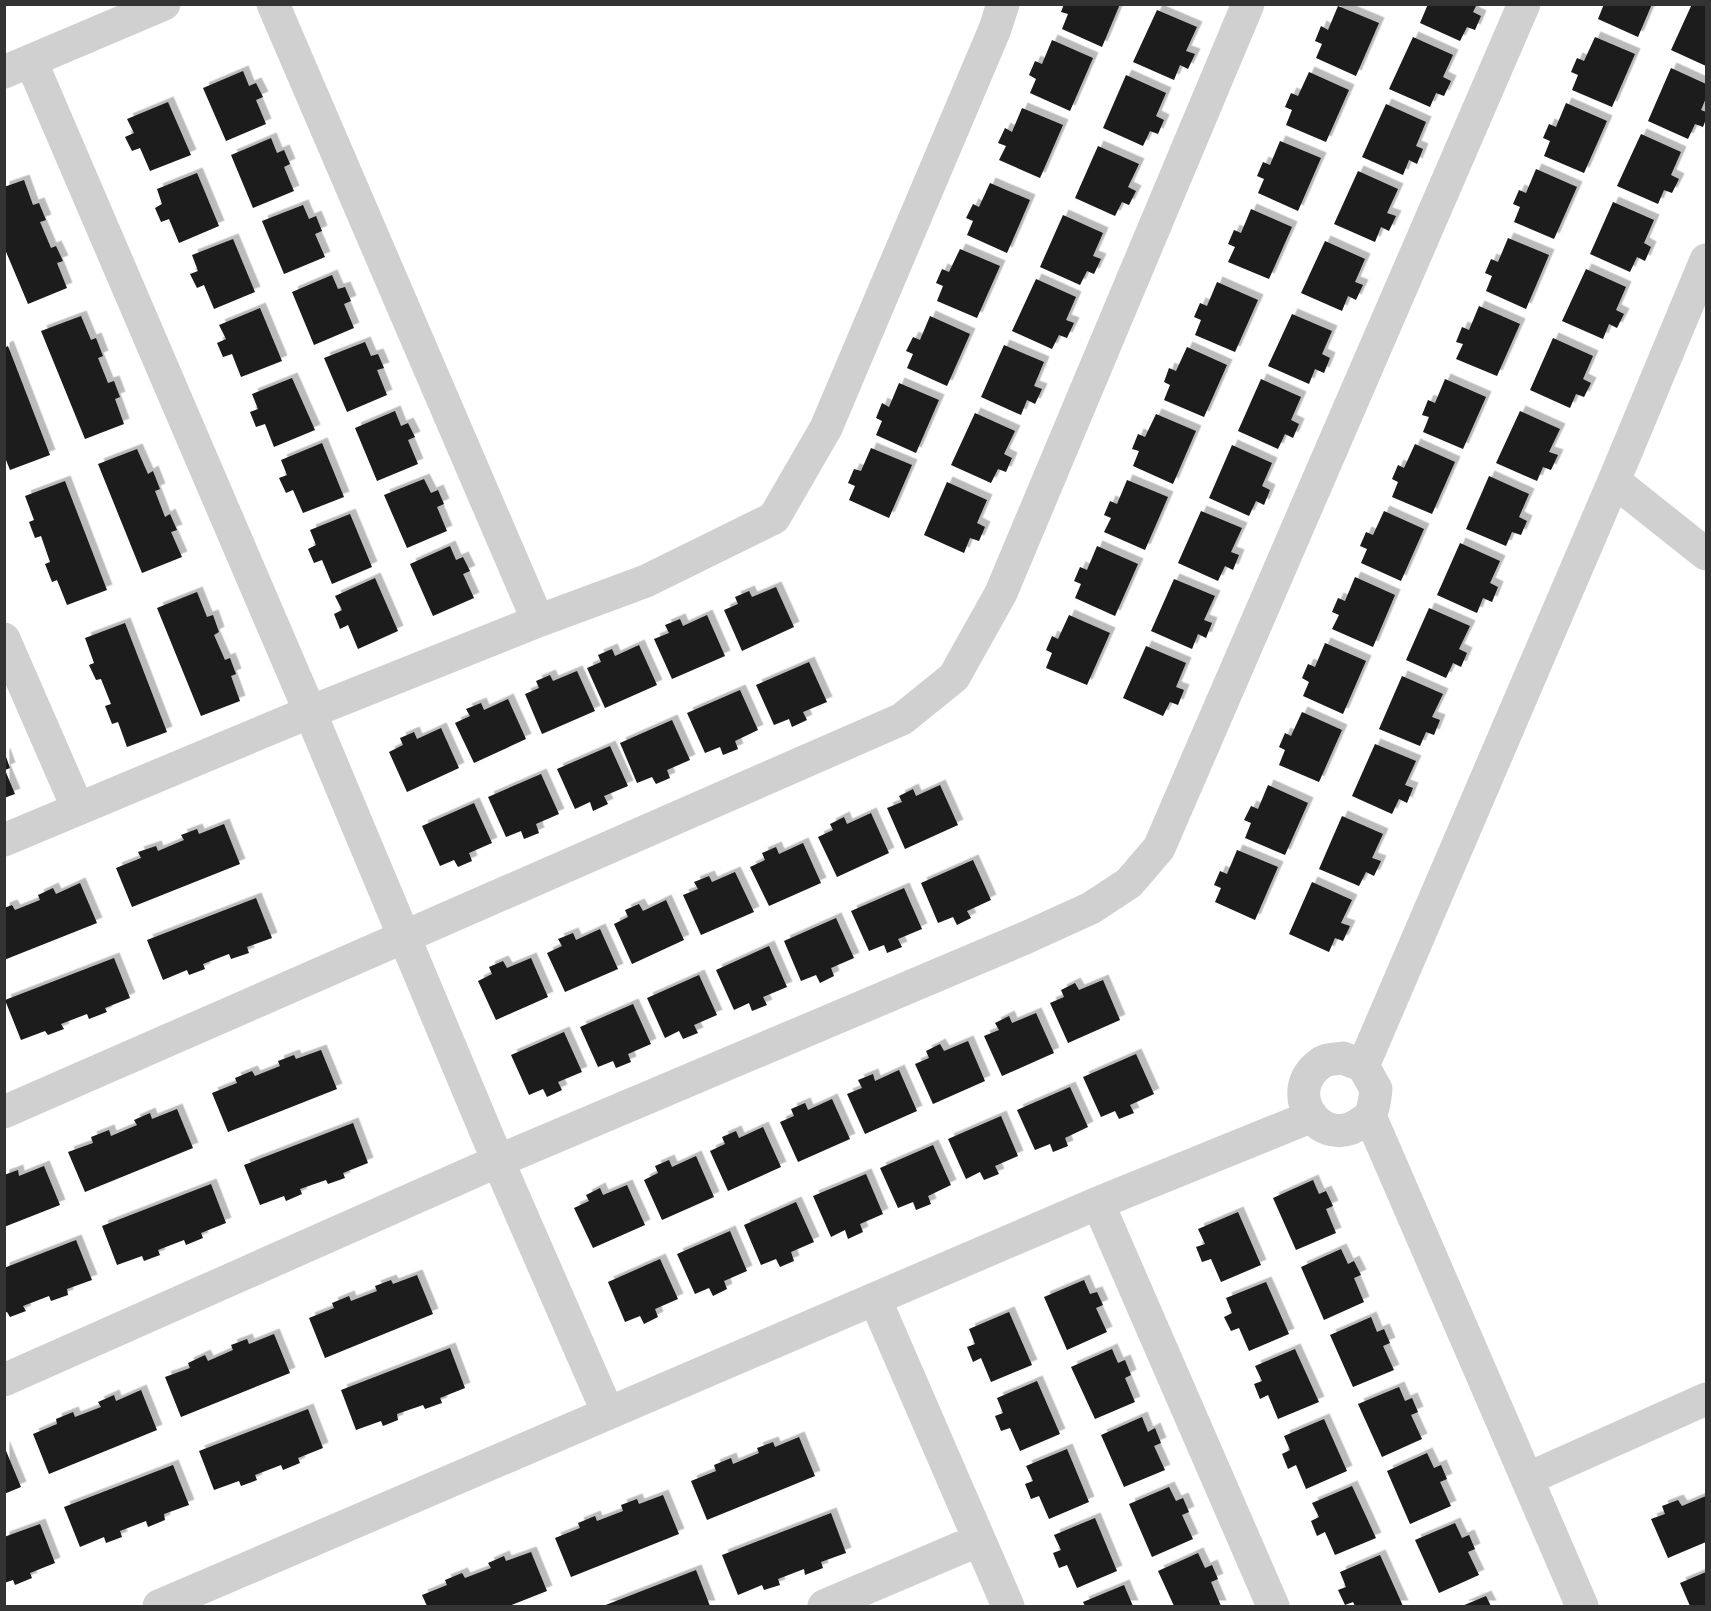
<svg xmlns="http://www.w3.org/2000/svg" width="1711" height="1611" font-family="'Golos Text',sans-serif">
<defs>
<filter id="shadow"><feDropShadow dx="5.5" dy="-5.5" stdDeviation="0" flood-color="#0004"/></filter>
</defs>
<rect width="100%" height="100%" fill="#fff"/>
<path fill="#1a1a1a" filter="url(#shadow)" d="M1064,4H1120L1102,47L1062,29L1068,14L1061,12Z
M1428,4H1477L1473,12L1481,16L1475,30L1467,27L1460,41L1420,23Z
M1604,4H1652L1638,37L1598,19Z
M1692,4H1706V66L1671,50Z
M1338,6L1379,23L1356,76L1316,58L1322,44L1315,41L1321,26L1328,30Z
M1157,10L1197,27L1186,51L1195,54L1188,69L1180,65L1174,80L1133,62Z
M1413,37L1453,55L1443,77L1451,81L1444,96L1436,93L1430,107L1389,89Z
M1595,37L1635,54L1612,107L1572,90L1578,75L1571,72L1577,58L1584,61Z
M1052,40L1093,58L1070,111L1030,93L1036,79L1029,75L1035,61L1042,64Z
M1671,68L1706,84V98L1701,110L1706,112V119L1703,127L1695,124L1688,139L1648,121Z
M243,71L249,86L256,83L263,97L256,100L266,124L226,141L203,88Z
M1309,72L1349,90L1326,142L1286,125L1292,110L1285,107L1291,93L1298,96Z
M1126,75L1166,93L1156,116L1164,120L1158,134L1150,131L1143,146L1103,128Z
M168,102L191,155L150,171L140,148L132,151L125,137L134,133L127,119Z
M1566,103L1607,121L1584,173L1544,156L1550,141L1543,138L1549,124L1556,127Z
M1386,104L1426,122L1416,146L1423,149L1417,164L1409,160L1403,175L1362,157Z
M1022,108L1063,125L1040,178L999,160L1006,146L998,143L1005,128L1012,132Z
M1641,134L1681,152L1671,175L1679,179L1672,193L1664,190L1658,204L1617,186Z
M271,138L277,153L284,150L290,164L284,167L294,191L253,208L231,155Z
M1280,141L1321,158L1298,211L1258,193L1264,179L1257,176L1263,162L1270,165Z
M1098,146L1139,164L1128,187L1136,191L1129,205L1122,202L1115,216L1075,198Z
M1536,169L1577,187L1554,239L1514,222L1520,207L1513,204L1519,190L1526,193Z
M1358,171L1398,189L1387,213L1396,216L1389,231L1381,227L1375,242L1334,224Z
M197,173L219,226L179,243L169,219L161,222L155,208L162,204L157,189Z
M24,180L33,205L39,203L46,220L40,222L51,248L56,246L63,261L57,263L67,288L28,304L4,247V187Z
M990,183L1030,200L1007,253L967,235L973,221L966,218L973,204L979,207Z
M1613,202L1654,220L1644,243L1651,247L1645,261L1637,257L1630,272L1590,254Z
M303,205L309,219L316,216L322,231L315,234L325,257L284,274L262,221Z
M1251,209L1292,227L1269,279L1228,262L1235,247L1228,244L1234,230L1241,233Z
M1063,215L1103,233L1093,256L1101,259L1094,274L1087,271L1080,285L1040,267Z
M1508,238L1549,255L1526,309L1486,291L1492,276L1485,273L1491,259L1498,262Z
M233,239L255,292L214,309L204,285L197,288L190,274L198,271L192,255Z
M1325,241L1365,259L1355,282L1363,285L1356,300L1348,296L1342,311L1301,293Z
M960,249L1000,266L977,318L937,301L943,286L936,283L942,269L949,272Z
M1586,269L1626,287L1616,310L1624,314L1617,328L1609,324L1603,339L1562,321Z
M332,275L338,289L345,287L351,301L344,304L354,328L314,345L292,292Z
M1036,279L1076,297L1066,320L1074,323L1067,338L1059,335L1052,349L1012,331Z
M1217,282L1258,300L1235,352L1195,335L1201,320L1194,317L1200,303L1207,306Z
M1479,306L1520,324L1497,376L1456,359L1463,344L1456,342L1462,327L1469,330Z
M260,308L282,361L241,377L232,354L223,357L217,343L226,339L219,325Z
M1292,314L1332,331L1322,354L1330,358L1324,373L1315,369L1309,384L1268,366Z
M81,316L91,340L96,338L103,356L98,358L108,383L114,381L120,397L115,399L124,424L85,439L41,331Z
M930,316L970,334L947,386L907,368L913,354L906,351L913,337L920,340Z
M1553,338L1593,356L1583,379L1591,383L1584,397L1576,394L1570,408L1530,390Z
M365,342L371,356L378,354L384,368L377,370L387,395L347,412L324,358Z
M1004,345L1044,362L1034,386L1042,389L1035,404L1027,400L1021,415L981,397Z
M8,346L50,455L10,470L4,455V348Z
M1187,347L1227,365L1204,417L1164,400L1170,385L1164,382L1169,368L1176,371Z
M292,378L315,430L274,447L265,424L256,427L250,412L258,409L252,394Z
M1261,379L1301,397L1291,420L1299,424L1293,438L1285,434L1278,449L1238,431Z
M1445,379L1486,397L1463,449L1423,432L1429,417L1422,415L1428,400L1435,403Z
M899,383L939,400L916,453L876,435L882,421L876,418L882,403L889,407Z
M395,411L401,426L408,423L415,437L408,440L418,464L377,481L355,428Z
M1520,411L1560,429L1549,452L1558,455L1551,470L1543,467L1537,481L1496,463Z
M975,413L1015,431L1004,454L1012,458L1006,472L998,469L991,483L951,465Z
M1156,414L1196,431L1173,484L1133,466L1139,451L1132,449L1138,434L1145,437Z
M322,443L344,497L303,513L293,490L286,493L279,478L287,475L281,460Z
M1415,444L1455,462L1432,514L1392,497L1398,482L1392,479L1398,465L1404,468Z
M1232,445L1272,463L1262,486L1270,490L1264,505L1256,501L1249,516L1209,498Z
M871,448L912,465L889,518L849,500L855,486L848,483L854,469L861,471Z
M137,449L148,474L153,471L160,489L155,491L165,517L170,514L177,530L171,532L182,557L142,573L98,464Z
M1489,476L1529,494L1519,517L1527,521L1521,535L1512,532L1506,546L1466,529Z
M424,479L431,493L438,490L444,504L437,507L447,531L407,548L384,495Z
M1127,480L1168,497L1145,550L1104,532L1111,518L1104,515L1110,501L1117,504Z
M65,481L107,590L67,605L57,580L52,582L45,564L50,562L41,536L35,538L29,522L34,520L25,496Z
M947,482L987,500L977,523L985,527L979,541L970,538L964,553L924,535Z
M1201,511L1242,528L1231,552L1239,555L1233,570L1225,566L1218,581L1178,563Z
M1384,511L1424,529L1401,581L1361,563L1367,549L1360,546L1366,532L1373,535Z
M350,514L372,567L332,584L322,560L314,563L308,549L316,545L310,530Z
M1460,543L1500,561L1490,583L1498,587L1492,602L1483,598L1477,613L1437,595Z
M450,546L456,560L463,557L470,571L463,574L474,598L433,616L410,564Z
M1097,546L1138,564L1115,616L1075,598L1081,584L1074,581L1080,567L1087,570Z
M1355,577L1395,595L1373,647L1332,629L1339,615L1332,612L1338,598L1345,601Z
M375,578L398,631L358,649L348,625L340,629L334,614L342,610L335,596Z
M1174,579L1215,596L1204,620L1212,623L1206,638L1198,634L1192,649L1151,631Z
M776,587L794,627L742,651L724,610L738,604L735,597L749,591L752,597Z
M197,592L207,617L213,615L219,632L214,635L225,660L230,658L236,674L231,676L240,701L201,716L157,608Z
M1429,608L1470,626L1459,649L1467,653L1461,667L1453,663L1446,678L1406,660Z
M707,615L725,656L672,679L654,639L669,633L665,625L680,619L683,626Z
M1069,615L1110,633L1087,685L1046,668L1052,653L1046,650L1052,636L1058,639Z
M125,623L167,732L127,747L118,722L112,724L105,706L111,704L101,679L96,680L89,665L94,663L85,638Z
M1325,643L1366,661L1343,714L1303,696L1309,682L1302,678L1308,664L1315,667Z
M639,645L657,685L605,708L587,668L601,662L598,655L612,649L615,656Z
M1146,646L1186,663L1176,687L1184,690L1178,705L1170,702L1163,716L1123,698Z
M809,662L827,702L803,712L807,720L792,727L789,719L774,725L756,685Z
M577,671L595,711L542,734L525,694L539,688L536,681L550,675L553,681Z
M1402,676L1443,694L1432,717L1440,720L1434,735L1426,732L1420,746L1379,729Z
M740,690L758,730L735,741L738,749L723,755L720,747L705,753L687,713Z
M508,699L526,739L474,763L455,723L470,716L466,709L481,703L484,710Z
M1302,712L1342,730L1319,782L1279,765L1285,750L1279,747L1285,733L1291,736Z
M672,720L690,760L667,770L670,778L656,784L652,777L637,783L620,743Z
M441,728L459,768L407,792L389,752L403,745L400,738L414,732L417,739Z
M1375,744L1416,761L1405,785L1413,788L1407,803L1399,799L1392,814L1352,796Z
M610,746L628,786L604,796L608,804L593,811L590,802L575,809L557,769Z
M5,754L10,768L5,770L15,794L4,798V754Z
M541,774L559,814L536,824L539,833L524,839L521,831L506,837L488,797Z
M940,785L958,825L905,849L887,808L902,802L899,796L913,789L916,796Z
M1268,785L1308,803L1285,855L1245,838L1251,823L1244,820L1251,806L1258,809Z
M474,803L492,843L469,853L472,861L458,867L454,860L440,866L422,826Z
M871,813L889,853L837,877L818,837L833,830L830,824L844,817L847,824Z
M1342,816L1383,834L1372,858L1381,861L1374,876L1366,872L1359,886L1319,869Z
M224,824L240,864L132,907L116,868L141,858L138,852L156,846L158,851L184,840L181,835L197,829L199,834Z
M803,843L821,883L769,906L750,867L765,860L762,853L776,847L779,854Z
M1237,850L1278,867L1255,920L1215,902L1221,888L1214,885L1220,871L1227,874Z
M973,860L991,900L967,911L971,918L957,925L953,917L938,923L921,883Z
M735,872L754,912L701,935L683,895L698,889L694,882L709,876L712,882Z
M1312,882L1352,900L1341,923L1350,926L1343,941L1335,938L1329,952L1289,934Z
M80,883L97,923L4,960V908L12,905L15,910L40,900L38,895L53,888L56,894Z
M904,888L922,929L898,939L902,947L887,953L884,945L869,951L851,911Z
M256,898L272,938L247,947L249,953L231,959L229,954L203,964L205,969L189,975L187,970L163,980L147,940Z
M666,900L684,940L632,964L614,924L628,917L625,910L639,904L643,911Z
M836,918L854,958L831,968L834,976L820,983L816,975L801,981L784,941Z
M600,929L618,969L565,992L547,953L562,946L558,939L573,933L576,940Z
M769,946L787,987L763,997L767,1005L752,1011L749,1003L734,1010L716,970Z
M114,958L130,998L105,1008L107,1012L89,1019L87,1014L61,1024L64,1029L48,1035L45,1031L21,1040L5,1000Z
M531,958L548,997L496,1020L478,981L492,974L489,967L503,961L507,968Z
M699,975L717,1015L694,1025L698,1033L683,1039L679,1031L665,1038L647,998Z
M1103,980L1120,1020L1068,1043L1050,1003L1064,997L1061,990L1075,983L1079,990Z
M633,1004L651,1044L628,1054L631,1062L616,1068L613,1061L598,1067L580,1027Z
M1036,1013L1054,1053L1002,1076L984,1036L999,1030L995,1023L1009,1016L1012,1023Z
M564,1032L582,1072L558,1082L562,1090L547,1097L543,1089L529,1095L511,1055Z
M968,1041L985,1081L933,1104L915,1064L929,1058L926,1051L940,1044L944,1051Z
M321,1050L337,1089L228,1132L212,1093L237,1083L235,1078L252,1071L255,1076L280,1066L278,1061L294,1055L296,1059Z
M1136,1054L1154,1094L1130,1105L1134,1113L1119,1119L1115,1111L1101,1117L1083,1077Z
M899,1070L917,1111L865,1134L847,1094L862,1088L858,1080L873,1074L875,1081Z
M1070,1087L1088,1127L1065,1138L1068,1146L1053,1152L1050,1144L1035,1150L1017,1110Z
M832,1099L850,1139L798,1162L780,1122L794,1116L791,1109L805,1103L808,1110Z
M177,1109L193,1148L85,1192L68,1152L93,1143L91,1137L109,1130L111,1136L137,1125L134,1120L150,1113L152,1119Z
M1001,1116L1018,1156L995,1166L999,1174L984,1180L980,1172L966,1179L948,1139Z
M353,1123L368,1163L343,1173L345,1178L328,1184L326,1180L300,1189L302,1194L286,1201L284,1196L260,1205L244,1165Z
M763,1127L781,1167L728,1191L710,1151L725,1144L722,1137L736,1131L739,1138Z
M933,1145L951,1185L928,1196L931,1204L916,1210L913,1202L898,1208L880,1168Z
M696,1156L714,1197L662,1220L644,1180L658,1173L655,1166L669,1160L672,1167Z
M44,1166L60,1205L4,1227V1175L18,1170L19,1176Z
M866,1174L883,1214L860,1224L863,1232L848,1239L845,1230L831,1237L813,1196Z
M1313,1180L1319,1194L1326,1191L1333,1206L1326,1209L1336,1233L1296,1250L1273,1198Z
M211,1184L226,1223L201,1233L203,1238L186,1245L184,1240L158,1250L160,1255L144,1261L142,1256L117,1265L102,1226Z
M627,1185L645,1225L593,1248L574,1208L589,1201L586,1195L600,1188L603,1195Z
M796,1202L814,1242L791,1252L794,1261L780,1267L776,1259L761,1265L744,1225Z
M1238,1212L1261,1265L1221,1282L1211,1259L1202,1262L1196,1247L1205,1244L1198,1229Z
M730,1231L747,1271L724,1281L727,1289L713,1296L709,1288L695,1294L677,1254Z
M76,1240L92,1280L67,1289L68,1295L51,1301L49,1296L23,1306L26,1311L10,1317L7,1312L4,1313V1268Z
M1341,1249L1348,1264L1354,1261L1361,1275L1354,1278L1364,1302L1324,1320L1301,1267Z
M660,1259L678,1299L655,1309L658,1317L644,1324L640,1316L625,1322L608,1282Z
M417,1275L433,1314L325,1358L309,1318L334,1308L332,1303L349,1296L351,1301L377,1291L375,1286L391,1280L393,1284Z
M1084,1280L1090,1294L1097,1292L1103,1305L1096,1308L1107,1332L1067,1350L1044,1297Z
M1266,1282L1289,1334L1249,1351L1239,1328L1231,1331L1224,1317L1232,1313L1226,1298Z
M1009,1312L1032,1365L991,1382L981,1358L973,1362L967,1347L975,1344L969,1329Z
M1371,1317L1377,1332L1384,1329L1390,1343L1383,1346L1394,1370L1353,1387L1330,1335Z
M274,1334L290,1373L181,1417L165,1377L190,1368L188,1363L205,1355L208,1361L233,1350L231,1345L247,1339L249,1344Z
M450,1348L465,1388L440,1398L442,1403L425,1409L423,1405L397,1414L398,1420L383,1426L381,1421L356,1430L341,1390Z
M1112,1349L1118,1363L1125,1360L1131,1375L1125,1378L1135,1402L1095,1419L1071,1367Z
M1295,1349L1319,1402L1278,1419L1268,1395L1260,1399L1254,1384L1262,1381L1255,1366Z
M1037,1381L1060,1434L1020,1451L1010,1428L1001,1431L995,1416L1003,1413L997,1398Z
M1399,1387L1405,1401L1412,1398L1418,1412L1411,1415L1422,1439L1382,1457L1358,1404Z
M141,1390L157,1430L49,1474L33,1434L57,1424L56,1419L73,1412L75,1417L101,1407L98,1402L114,1395L116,1401Z
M308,1409L323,1448L298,1458L300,1463L283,1470L281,1465L255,1475L257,1480L241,1486L239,1481L214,1490L199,1451Z
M1142,1417L1148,1432L1155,1428L1161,1443L1154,1446L1165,1470L1124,1487L1101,1435Z
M1324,1419L1347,1471L1306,1489L1296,1465L1288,1469L1282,1454L1290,1450L1284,1436Z
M799,1437L815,1476L707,1520L691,1481L716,1471L714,1465L731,1458L733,1464L759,1453L757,1448L773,1442L775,1447Z
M4,1446L21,1487L4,1494Z
M1067,1449L1089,1502L1049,1519L1039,1496L1031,1499L1025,1484L1033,1481L1026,1466Z
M1427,1453L1434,1468L1441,1465L1447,1479L1440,1482L1451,1506L1410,1524L1387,1471Z
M173,1465L189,1505L164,1514L165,1520L148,1527L146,1521L120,1531L122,1537L106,1543L104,1537L80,1547L64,1507Z
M1352,1486L1376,1538L1335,1555L1325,1532L1317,1536L1311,1521L1319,1517L1312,1503Z
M1169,1487L1176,1501L1183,1498L1189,1512L1182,1515L1193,1539L1152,1557L1129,1504Z
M663,1495L679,1534L571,1577L555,1538L580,1528L578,1523L595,1516L597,1521L623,1511L621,1505L637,1499L639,1504Z
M1706,1496V1542L1668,1558L1651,1519L1665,1514L1662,1506L1678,1500L1682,1506Z
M831,1513L846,1553L821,1562L823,1568L805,1575L804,1569L778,1579L780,1585L764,1590L762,1585L738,1595L722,1555Z
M1095,1518L1117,1571L1077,1588L1067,1565L1059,1568L1053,1553L1061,1550L1054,1535Z
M1455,1523L1462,1538L1469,1535L1475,1549L1468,1552L1479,1575L1439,1593L1415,1540Z
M40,1524L55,1563L30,1573L32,1578L15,1585L13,1580L4,1583V1537Z
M531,1552L547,1591L509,1606H427L422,1595L447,1585L445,1580L462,1573L465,1578L491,1568L488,1563L504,1556L506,1561Z
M1198,1553L1205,1568L1212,1565L1218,1579L1211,1582L1221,1606H1174L1158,1571Z
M1380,1555L1403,1606H1355L1353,1602L1345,1605L1338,1590L1346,1587L1340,1572Z
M696,1570L710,1606H603Z
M1706,1572V1606H1690L1680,1583Z
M1124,1585L1133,1606H1085L1083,1602Z
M1486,1596L1491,1606H1462Z"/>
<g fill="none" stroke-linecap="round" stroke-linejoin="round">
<path stroke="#d0d0d0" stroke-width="33" d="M273,4L538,621
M31,61L310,712L498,1161L608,1413
M4,72L164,4
M1614,481L1706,554
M4,639L78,809
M4,840L310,712L538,621L646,581L774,518L826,428L995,29L1003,4
M1343,1058L1363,1066L1376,1089C1375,1097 1374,1110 1369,1116C1368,1119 1365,1120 1362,1122C1322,1153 1279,1092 1321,1063C1326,1059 1336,1059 1343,1058Z
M1363,1066L1614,481L1706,260
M4,1112L902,719L954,677L1001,593L1248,4
M1370,1116L1582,1606
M1098,1203L1273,1606
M875,1299L1008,1606
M4,1380L498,1161L1025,938L1091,908L1129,883L1159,848L1524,4
M1527,1479L1706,1399
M159,1606L1098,1203L1310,1117
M824,1606L979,1540"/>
</g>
<rect width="1711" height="1611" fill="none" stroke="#333333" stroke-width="12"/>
</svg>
